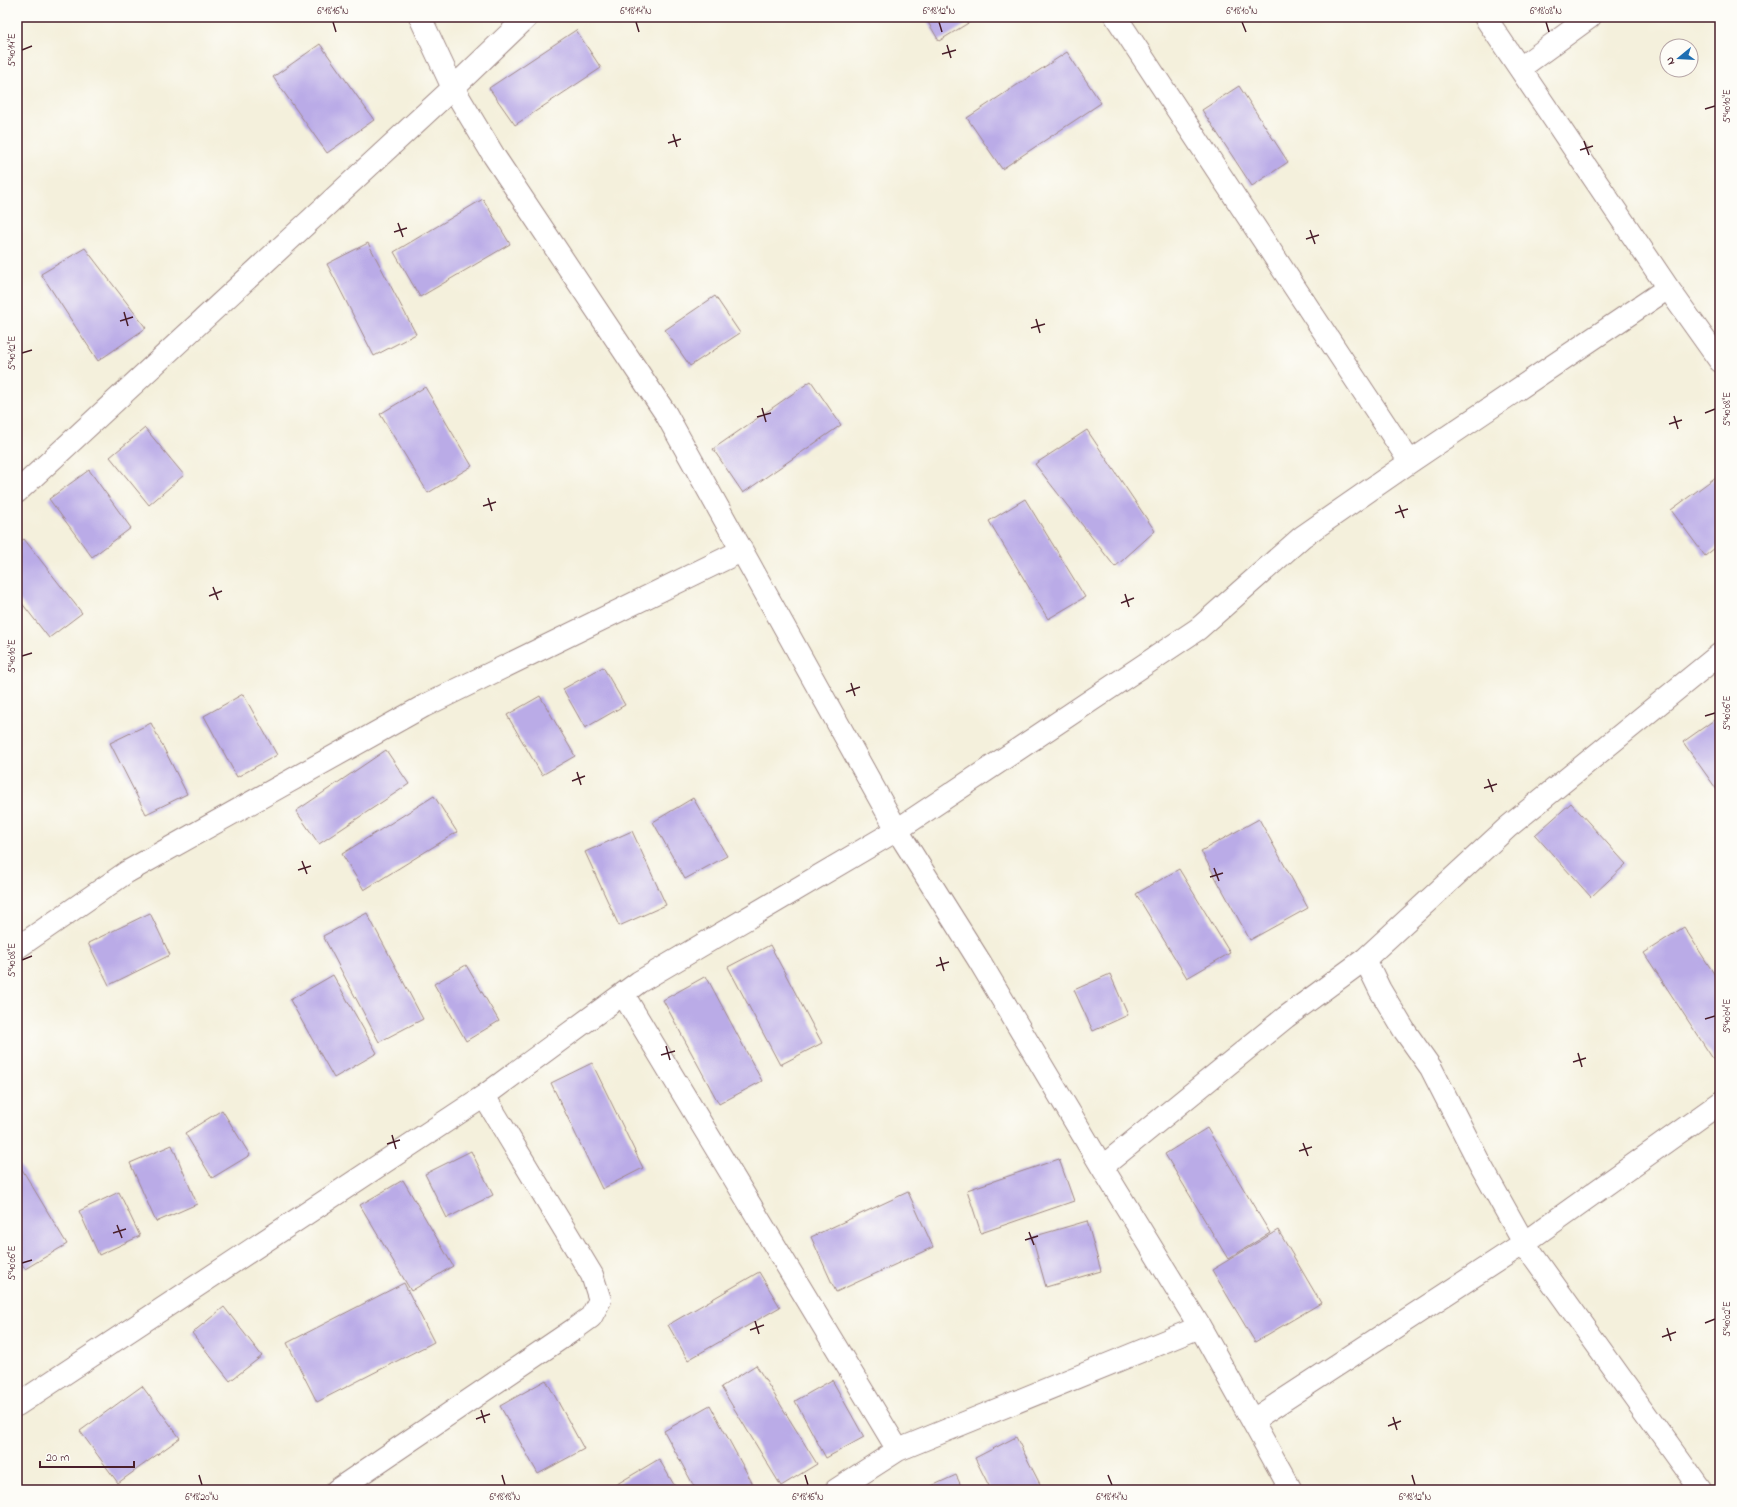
<svg xmlns="http://www.w3.org/2000/svg" width="1737" height="1507" font-family="'Indie Flower',sans-serif">
<rect width="100%" height="100%" fill="#fdfcf7"/>
<filter id="ink" filterUnits="userSpaceOnUse"><feTurbulence type="fractalNoise" baseFrequency=".025" numOctaves="2"/><feDisplacementMap in="SourceGraphic" scale="8" xChannelSelector="R" yChannelSelector="G"/><feConvolveMatrix kernelMatrix="1 2 1 2 8 2 1 2 1" color-interpolation-filters="sRGB"/></filter>
<filter id="wash" filterUnits="userSpaceOnUse"><feTurbulence type="fractalNoise" baseFrequency=".012" numOctaves="4" result="noise"/><feDisplacementMap in="SourceGraphic" scale="16" xChannelSelector="R" yChannelSelector="G"/><feGaussianBlur stdDeviation="0.9" result="paint"/><feColorMatrix in="noise" values="0 0 0 0 0 0 0 0 0 0 0 0 0 0 0 0 0 1.4 0 .05"/><feComposite in="paint" operator="in"/></filter>
<g filter="url(#wash)">
<rect width="100%" height="100%" fill="#f4f0dc"/>
<g id="blocks">
<path fill="#baabe7" d="M925,17H978L939,41Z
M576,30L601,68L515,125L489,88Z
M320,44L374,120L327,153L273,77Z
M1067,52L1101,103L1002,169L967,118Z
M1239,86L1288,162L1252,186L1202,110Z
M483,199L510,244L420,297L394,252Z
M368,243L416,334L374,356L327,264Z
M85,248L146,328L98,361L41,274Z
M715,296L740,333L690,366L665,330Z
M811,381L841,425L743,493L713,449Z
M425,387L472,466L428,493L380,414Z
M145,428L184,475L149,505L110,457Z
M1087,430L1155,531L1115,567L1035,464Z
M89,470L131,528L92,557L49,499Z
M1720,474V544L1705,556L1671,510Z
M1025,499L1085,597L1048,619L989,521Z
M24,539L82,613L49,638L17,597V544Z
M603,667L625,705L585,728L563,689Z
M243,694L277,755L237,777L204,716Z
M540,696L575,756L542,775L507,715Z
M1717,718L1720,722V794L1683,742Z
M151,723L187,794L146,814L110,743Z
M386,750L409,784L319,844L296,811Z
M434,796L457,832L364,890L342,854Z
M693,798L727,856L685,879L653,822Z
M1571,803L1626,864L1591,897L1535,835Z
M1259,819L1308,908L1250,940L1201,851Z
M632,831L666,905L619,926L585,852Z
M1179,869L1230,953L1187,978L1136,894Z
M150,913L170,955L109,985L88,943Z
M367,913L423,1019L379,1042L323,936Z
M1684,927L1720,983V1062L1717,1065L1644,953Z
M770,945L822,1043L780,1065L728,967Z
M466,965L499,1021L466,1041L434,984Z
M1110,974L1128,1015L1093,1031L1074,990Z
M333,975L377,1053L334,1078L290,1000Z
M706,976L762,1081L719,1104L663,1000Z
M592,1063L643,1168L602,1189L551,1083Z
M222,1110L250,1155L212,1178L185,1133Z
M1207,1128L1270,1233L1228,1259L1165,1154Z
M172,1145L197,1204L156,1222L130,1163Z
M471,1151L493,1195L447,1218L425,1174Z
M1059,1159L1074,1201L981,1233L967,1190Z
M17,1161L67,1244L25,1269L17,1255Z
M403,1180L453,1266L411,1291L360,1205Z
M119,1192L140,1236L99,1255L79,1211Z
M908,1192L933,1247L836,1292L811,1237Z
M1087,1221L1101,1271L1046,1287L1032,1237Z
M1278,1230L1321,1303L1255,1342L1212,1270Z
M759,1272L780,1307L688,1360L668,1325Z
M404,1283L434,1342L317,1402L287,1343Z
M224,1307L262,1356L230,1381L192,1333Z
M756,1365L817,1464L781,1486L721,1387Z
M546,1380L584,1449L538,1474L500,1406Z
M832,1380L864,1437L826,1458L795,1401Z
M142,1386L180,1438L118,1483L80,1431Z
M710,1405L756,1490H696L664,1431Z
M1016,1437L1043,1490H991L975,1458Z
M659,1459L677,1490H613L612,1487Z
M956,1475L963,1490H923Z"/>
</g>
</g>
<g filter="url(#ink)">
<use href="#blocks" fill-opacity="0" stroke="#9f8884" stroke-width="1"/>
<g fill="none" stroke-linecap="round" stroke-linejoin="round">
<defs>
<path id="street" d="M420,17L453,88L494,156L666,414L897,830L980,962L1102,1167L1200,1327L1291,1490
M1116,17L1410,462
M1485,17L1668,288L1720,361
M1520,68L1590,17
M17,492L453,88L527,17
M17,948L127,872L424,706L741,551
M1365,959L1380,990L1404,1030L1431,1068L1481,1166L1524,1243L1701,1490
M623,994L898,1450
M1102,1167L1286,1017L1365,959L1508,827L1720,654
M17,1405L484,1096L639,982L897,830L1198,629L1302,537L1410,462L1668,288
M1253,1420L1524,1243L1720,1103
M337,1490L573,1330L591,1317L600,1300L592,1275L484,1096
M836,1490L898,1450L1200,1327"/>
</defs>
<use href="#street" stroke="#9f8884" stroke-width="24"/>
<use href="#street" stroke="#fff" stroke-width="22"/>
</g>
</g>
<path fill="none" stroke="#4a1f2b" stroke-width="1.5" d="M333,22L336,32M636,22L639,32M939,22L942,32M1242,22L1246,32M1546,22L1549,32M947,45L951,58M22,50L32,46M942,54L956,50M1705,109L1715,106M673,134L677,147M1584,141L1589,155M668,143L681,139M1580,150L1593,146M398,223L403,237M1310,230L1315,244M394,232L407,228M1306,239L1319,235M124,312L128,326M1036,319L1040,333M120,321L133,317M1031,328L1045,324M22,353L32,350M762,408L766,422M1705,413L1715,409M1674,416L1678,429M757,417L771,413M1669,424L1682,420M488,498L492,511M1399,505L1404,518M483,506L496,502M1395,513L1408,509M213,587L218,600M1125,594L1129,607M209,596L222,591M1121,603L1134,598M22,656L32,653M851,683L855,696M846,692L860,687M1705,716L1715,713M577,772L581,785M1488,779L1493,792M572,781L585,776M1484,788L1497,784M302,861L307,874M1214,868L1219,881M298,870L311,866M1210,877L1223,873M940,957L944,971M22,960L32,956M936,966L949,962M1705,1019L1715,1016M666,1046L670,1060M1578,1053L1582,1067M661,1055L675,1051M1573,1062L1586,1058M392,1135L396,1149M1303,1143L1308,1156M387,1144L400,1140M1299,1151L1312,1147M117,1225L122,1238M1029,1232L1034,1245M113,1233L126,1229M1025,1240L1038,1236M22,1263L32,1260M755,1321L759,1334M1705,1323L1715,1319M1667,1328L1671,1341M750,1330L764,1325M1662,1337L1676,1332M481,1410L485,1423M1393,1417L1397,1430M476,1419L490,1414M1388,1426L1401,1421M199,1475L202,1485M502,1475L505,1485M805,1475L808,1485M1108,1475L1112,1485M1412,1475L1415,1485"/>
<rect width="1737" height="1507" fill="none" stroke="#fdfcf7" stroke-width="44"/>
<g transform="translate(1679 58) rotate(252)"><circle r="19" fill="#fdfcf7" stroke="#b5a4a5"/>
<path d="M0-3L7 15L0 10L-7 15Z" fill="#1f6fb2"/>
<text y="-6" font-size="11" font-weight="bold" text-anchor="middle" fill="#4a1f2b">N</text>
</g>
<path d="M40 1461v6h94v-6" fill="none" stroke="#4a1f2b" stroke-width="2"/>
<text x="46" y="1461" font-size="12" fill="#4a1f2b" stroke="#fdfcf7" stroke-width="3" paint-order="stroke">20 m</text>
<rect x="22" y="22" width="1693" height="1463" fill="none" stroke="#4a1f2b" stroke-width="1.5"/>
<g font-size="10" text-anchor="middle" fill="#4a1f2b">
<text x="333" y="14">6°18'16"N</text>
<text x="636" y="14">6°18'14"N</text>
<text x="939" y="14">6°18'12"N</text>
<text x="1242" y="14">6°18'10"N</text>
<text x="1546" y="14">6°18'08"N</text>
<text transform="translate(11 50) rotate(-90)" y="4">5°40'14"E</text>
<text transform="translate(1726 106) rotate(-90)" y="4">5°40'10"E</text>
<text transform="translate(11 353) rotate(-90)" y="4">5°40'12"E</text>
<text transform="translate(1726 409) rotate(-90)" y="4">5°40'08"E</text>
<text transform="translate(11 656) rotate(-90)" y="4">5°40'10"E</text>
<text transform="translate(1726 713) rotate(-90)" y="4">5°40'06"E</text>
<text transform="translate(11 960) rotate(-90)" y="4">5°40'08"E</text>
<text transform="translate(1726 1016) rotate(-90)" y="4">5°40'04"E</text>
<text transform="translate(11 1263) rotate(-90)" y="4">5°40'06"E</text>
<text transform="translate(1726 1319) rotate(-90)" y="4">5°40'02"E</text>
<text x="202" y="1500">6°18'20"N</text>
<text x="505" y="1500">6°18'18"N</text>
<text x="808" y="1500">6°18'16"N</text>
<text x="1112" y="1500">6°18'14"N</text>
<text x="1415" y="1500">6°18'12"N</text>
</g>
</svg>
